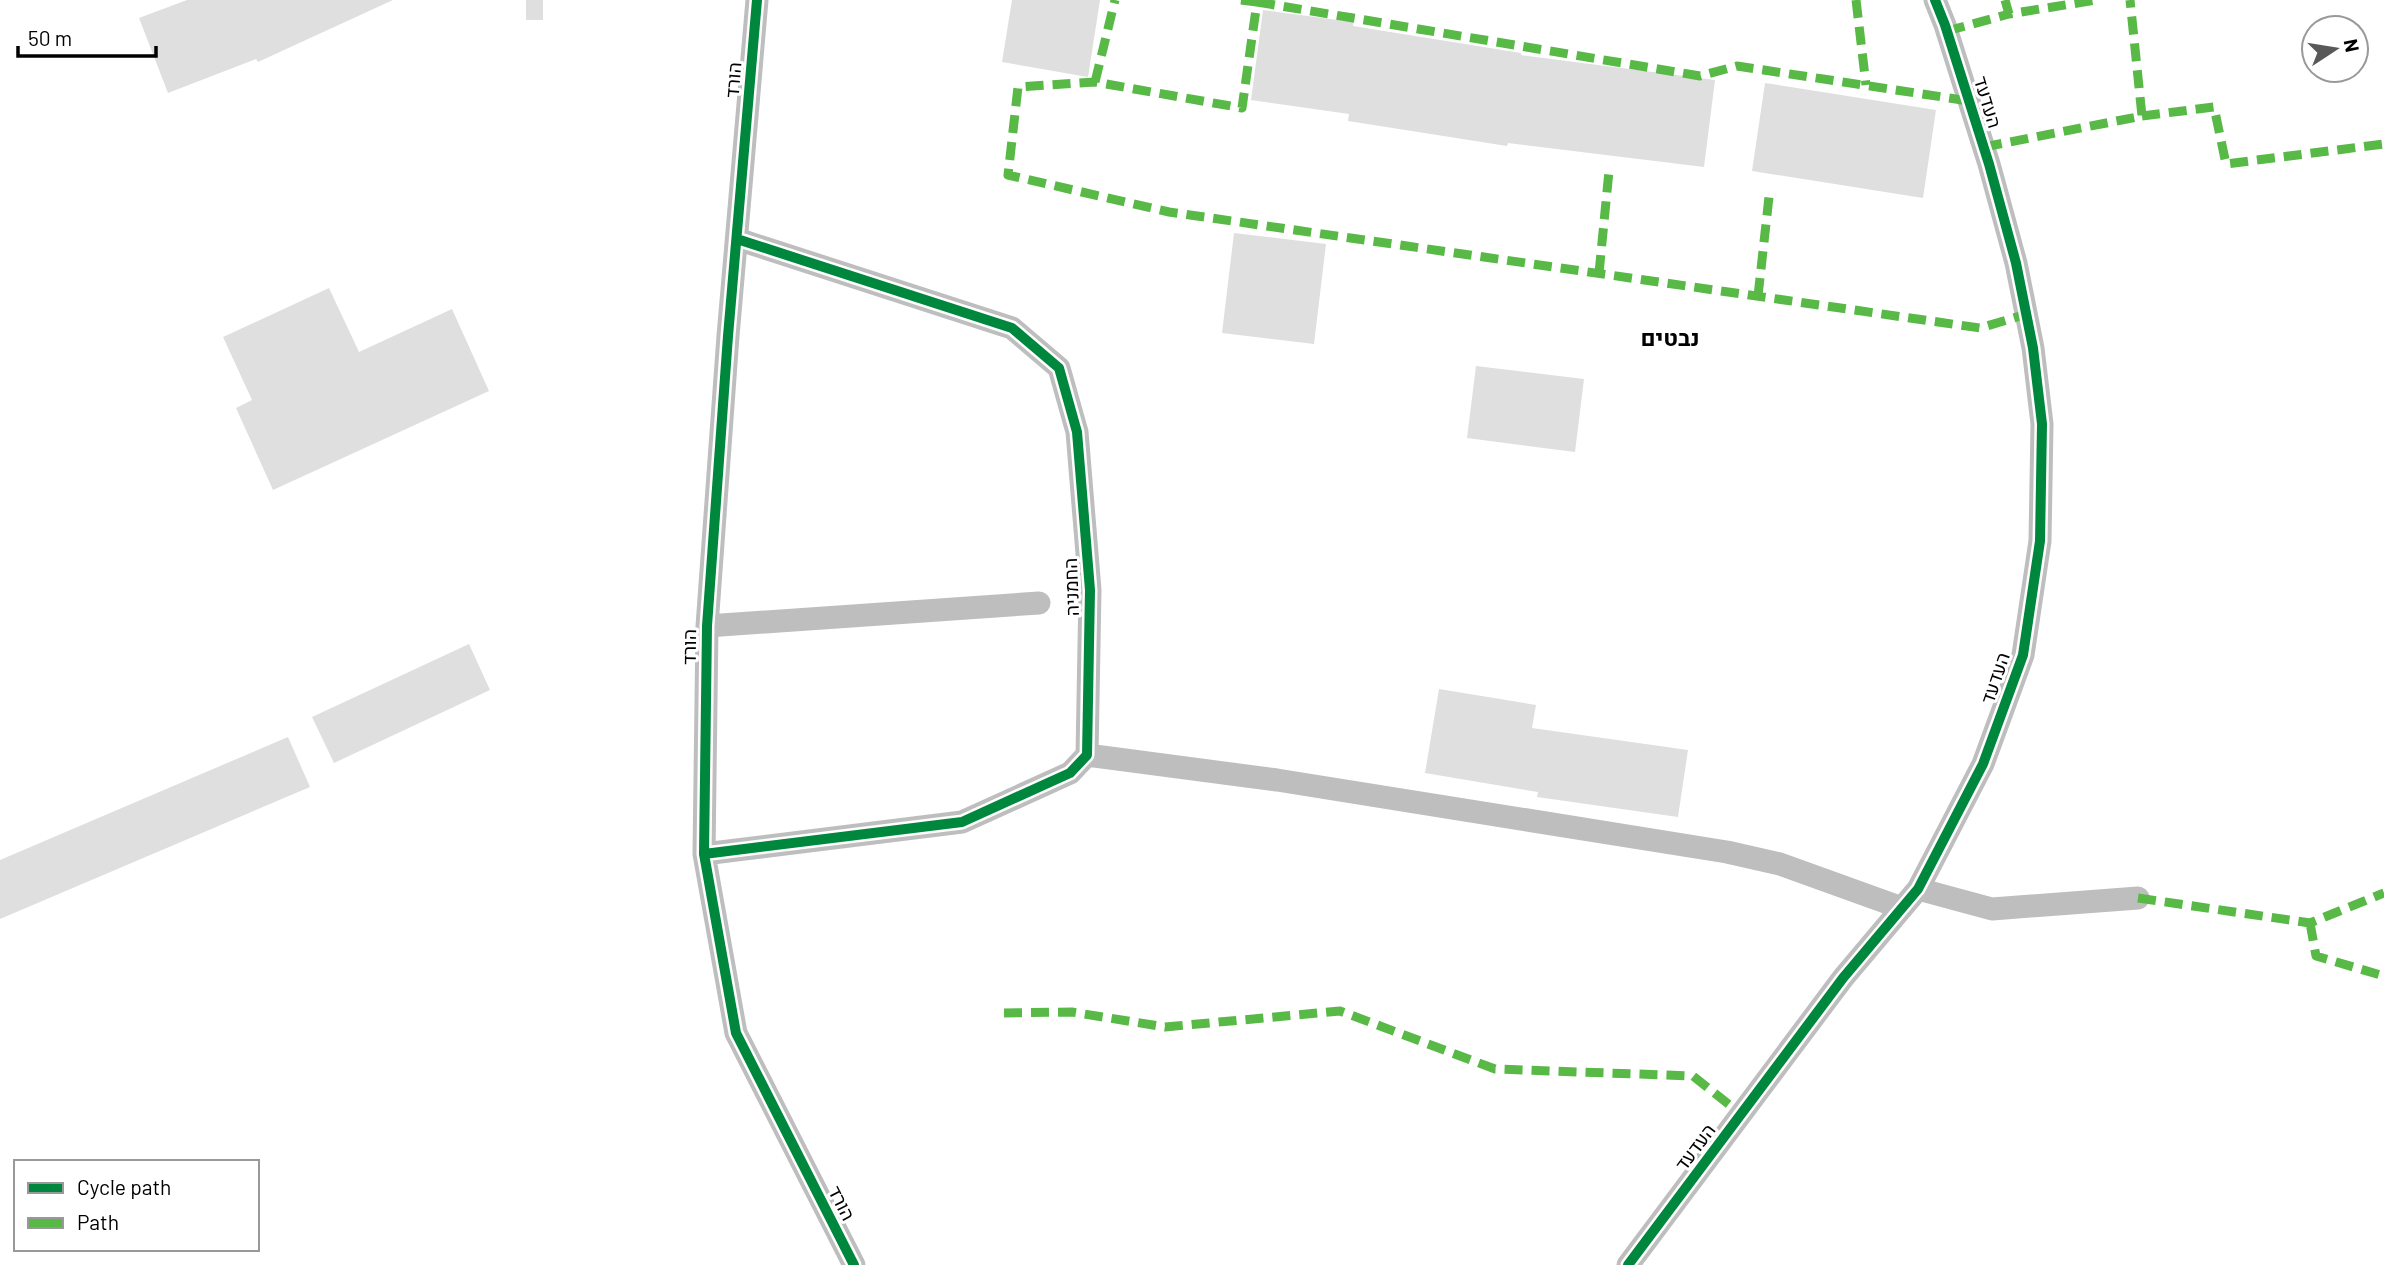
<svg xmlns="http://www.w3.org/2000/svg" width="2384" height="1265" font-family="Barlow,Heebo,sans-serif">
<rect width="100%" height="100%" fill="#fff"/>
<path fill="#dfdfdf" d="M187,0H393L258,62L256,59L168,93L139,18Z
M526,0H543V20H526Z
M1012,0H1100L1088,77L1002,62Z
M1263,10L1353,22V26L1521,53V55L1715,80L1704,167L1508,143L1507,146L1348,121L1349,114L1251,100Z
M1765,83L1936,110L1923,198L1752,171Z
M1234,233L1326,244L1314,344L1222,333Z
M329,288L359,352L452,309L489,391L273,490L236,408L252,400L223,337Z
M1476,366L1584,379L1575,452L1467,438Z
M469,644L490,690L334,763L312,717Z
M1439,689L1536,705L1532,728L1688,750L1678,817L1537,797L1538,792L1425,773Z
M288,737L310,787L0,919V860Z"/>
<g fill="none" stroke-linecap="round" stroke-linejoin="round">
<path stroke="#bebebe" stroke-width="23" d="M757,0L728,336L707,626L704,854L736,1033L854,1265
M707,626L1039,603
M1087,755L1277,780L1727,852L1780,864L1902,908
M704,854L962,822L1070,773L1087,755L1090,590L1077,432L1059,368L1012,328L737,239
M1918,889L1992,909L2138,898
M1628,1265L1843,978L1918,889L1983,764L2023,655L2040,541L2042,424L2033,348L2016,263L1989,164L1945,25L1935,0"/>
<path stroke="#58b947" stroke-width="9" stroke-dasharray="18 9" stroke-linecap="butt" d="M1241,0L1257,2L1242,108L1095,82L1018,87L1008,175L1169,212L1980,328L2027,314
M1856,0L1866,85
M2005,0L2009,14L2096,0
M1257,2L1700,76L1737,66L1969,101
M1947,31L2009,14
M1095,82L1115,0
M2142,116L2214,107L2226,164L2384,144
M1984,147L2142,116L2130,0
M1599,273L1609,171
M1758,296L1769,197
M2138,898L2310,923L2384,893
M2310,923L2316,956L2384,976
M1004,1013L1072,1012L1165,1027L1340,1011L1495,1069L1693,1076L1741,1114"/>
<defs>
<path id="cycleway" d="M757,0L728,336L707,626L704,854L736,1033L854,1265
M704,854L962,822L1070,773L1087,755L1090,590L1077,432L1059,368L1012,328L737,239
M1628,1265L1843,978L1918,889L1983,764L2023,655L2040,541L2042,424L2033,348L2016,263L1989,164L1945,25L1935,0"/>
</defs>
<use href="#cycleway" stroke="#fff" stroke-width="15"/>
<use href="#cycleway" stroke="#00873e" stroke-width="10"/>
</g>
<g text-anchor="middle" stroke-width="6" stroke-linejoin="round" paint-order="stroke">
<g font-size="19" fill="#000" stroke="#fff">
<text transform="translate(733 80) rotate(-85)" y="7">הורד</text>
<text transform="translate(1988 102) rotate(73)" y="7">העדעד</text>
<text transform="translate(1071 587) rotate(-92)" y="7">החמניה</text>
<text transform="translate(689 647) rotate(-89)" y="7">הורד</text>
<text transform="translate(1995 678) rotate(-71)" y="7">העדעד</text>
<text transform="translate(1695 1147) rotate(-53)" y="7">העדעד</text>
<text transform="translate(842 1203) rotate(63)" y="7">הורד</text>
</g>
<g font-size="23" font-weight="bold" fill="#000" stroke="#fff">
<text x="1670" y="346">נבטים</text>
</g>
</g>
<rect x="14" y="1160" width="245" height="91" fill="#ffffff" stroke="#999999" stroke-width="2"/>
<rect x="28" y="1183" width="35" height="10" fill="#00873e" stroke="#999999" stroke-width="2"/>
<text x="77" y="1195" font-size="21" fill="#000000">Cycle path</text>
<rect x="28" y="1218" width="35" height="10" fill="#58b947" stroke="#999999" stroke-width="2"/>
<text x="77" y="1230" font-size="21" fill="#000000">Path</text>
<g transform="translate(2335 49) rotate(78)"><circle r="33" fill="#ffffff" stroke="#999999" stroke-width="2"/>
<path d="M0-5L12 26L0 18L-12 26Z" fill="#595959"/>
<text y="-10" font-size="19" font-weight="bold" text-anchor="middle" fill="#000000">N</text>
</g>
<path d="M18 46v10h138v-10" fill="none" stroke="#000000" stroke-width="3.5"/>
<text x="28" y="46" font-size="21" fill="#000000" stroke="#ffffff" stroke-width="5" paint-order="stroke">50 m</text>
</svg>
